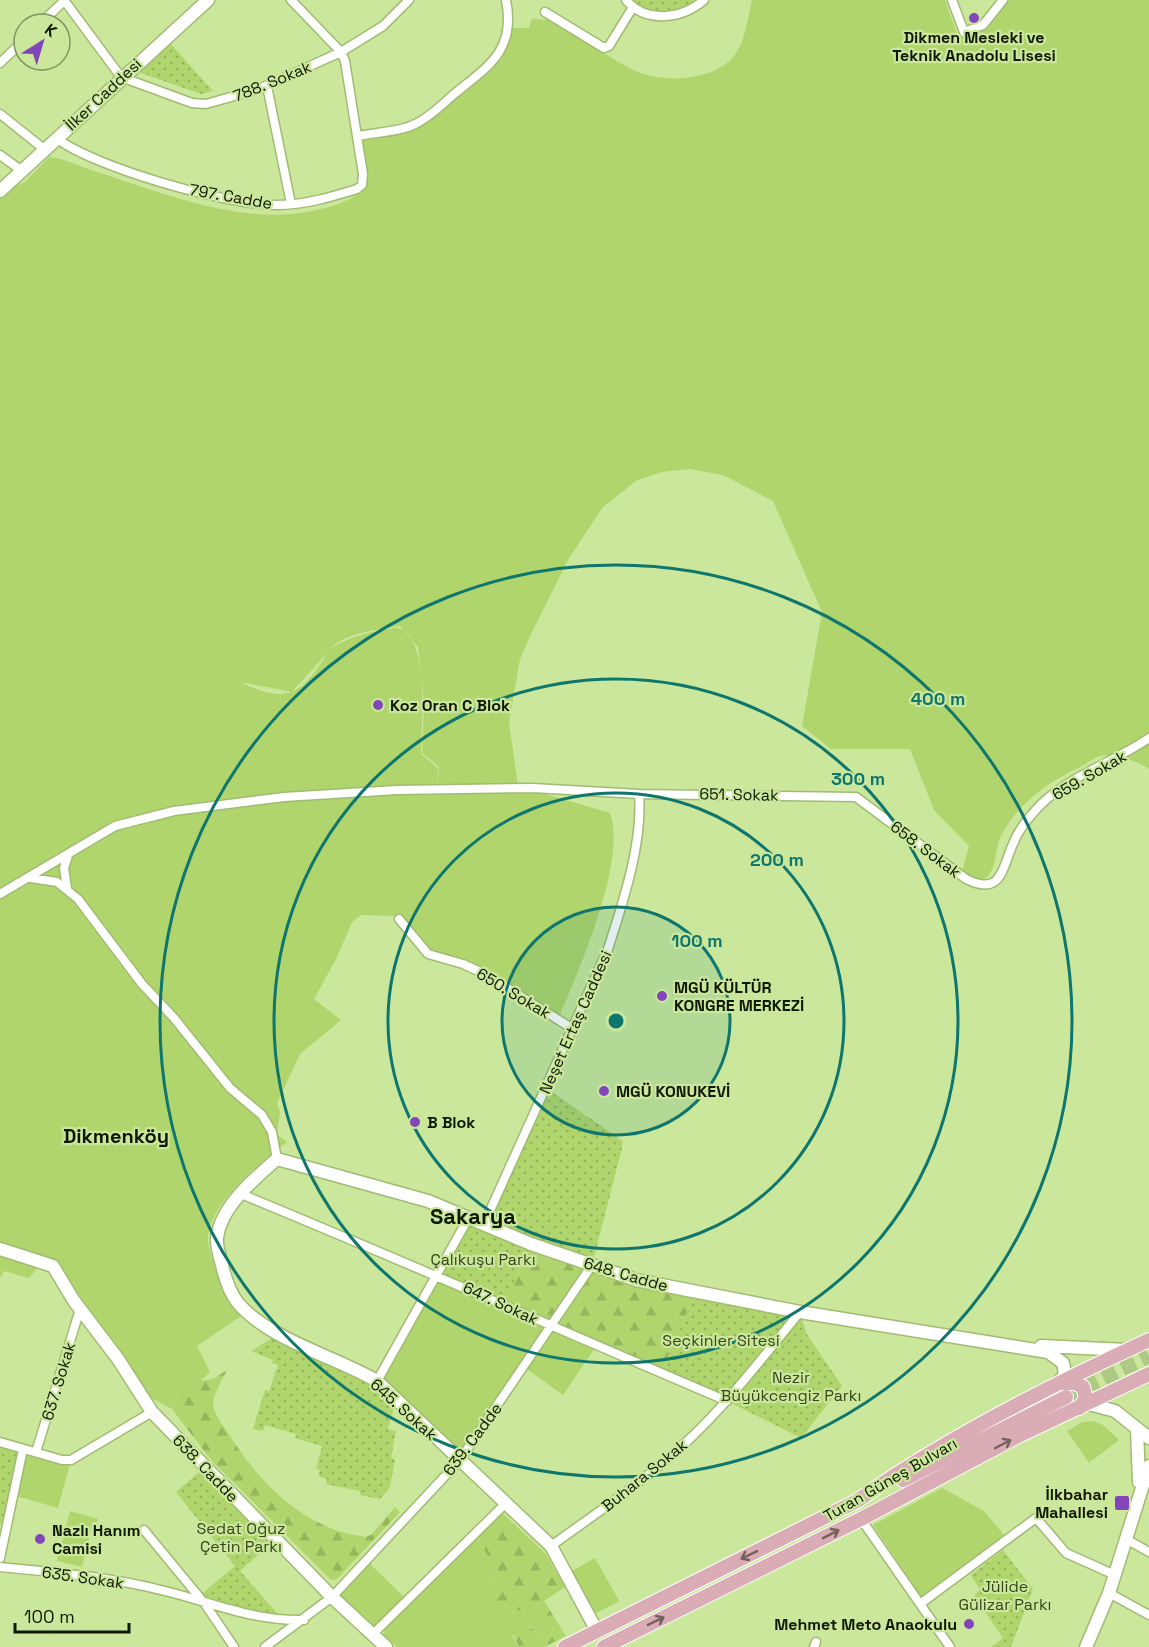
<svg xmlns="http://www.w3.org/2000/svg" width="1149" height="1647" font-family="'Space Grotesk',sans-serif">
<defs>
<pattern id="forest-firs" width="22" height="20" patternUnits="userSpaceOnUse" patternTransform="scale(1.5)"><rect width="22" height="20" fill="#afd56c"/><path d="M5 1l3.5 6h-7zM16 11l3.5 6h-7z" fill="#95b65c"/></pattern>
<pattern id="park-dots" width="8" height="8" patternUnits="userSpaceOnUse" patternTransform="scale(1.5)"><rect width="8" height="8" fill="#afd56c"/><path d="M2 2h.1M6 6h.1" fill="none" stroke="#95b65c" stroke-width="1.8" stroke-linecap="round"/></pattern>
</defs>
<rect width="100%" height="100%" fill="#cae79c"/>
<path fill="#afd56c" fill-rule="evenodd" d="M752,0H945L957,34H970L1000,0H1149V769C1138,761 1114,753 1100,756C1094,758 1086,764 1080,767C1047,783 1018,803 1001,836C993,852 999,870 982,881L961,875L969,846L934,810L910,749H831L802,726L822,612L773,501L723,475L690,469L662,472L637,480L602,508L568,560L532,632L520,659L509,722L518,786L610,813C627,861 579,969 560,1015L541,1008L484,971L425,950L396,916L361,915L352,922L337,957L314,999L341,1020L300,1054L277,1103L280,1112L277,1135L287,1142C260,1163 212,1200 208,1236C207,1245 211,1255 214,1264C219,1285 228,1299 244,1314L197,1346L210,1372L200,1381L187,1383L177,1395L172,1409L148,1396L57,1263L0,1244V199L13,187L25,182L49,157C67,159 80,167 97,172C166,194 244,227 317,210C334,206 349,202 362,190L357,141L418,126L490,68L512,28H529L532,19L549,20C578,34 603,55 633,70C661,84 717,82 736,53C746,38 748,17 752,0ZM400,626L418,647L424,702L422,753L439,767L437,790L438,768L421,754C421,728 430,642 401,629C395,626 384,630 378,631C362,634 343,640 330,649C345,632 379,630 400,626ZM328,652C302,695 287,705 240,682L292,692Z
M0,1249L43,1262L29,1278L4,1271L0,1278Z
M438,1275L597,1345L563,1395L524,1367L460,1460L377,1381Z
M1093,1421L1103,1425L1119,1440L1089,1463L1067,1431L1082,1422Z
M23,1449L71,1460L58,1508L13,1495Z
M942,1488L984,1511L1005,1536L921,1597L873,1525Z
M70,1511L98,1519L97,1522H93L82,1567L57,1561Z
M476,1536L496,1569L495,1579L490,1585L512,1611L539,1606L557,1636L544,1639L530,1626L512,1636L519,1647H397L383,1635L390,1619L421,1593Z
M595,1558L619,1601L595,1614L572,1571Z
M367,1561L407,1600L373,1634L332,1597Z"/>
<path fill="url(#forest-firs)" d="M531,1244L696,1292L661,1372L504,1304Z
M227,1370C223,1379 213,1393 213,1404C214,1415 224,1427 230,1436C261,1485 305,1529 365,1537L371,1535L395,1507L400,1512L337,1579L331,1580L211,1460L172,1409L177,1395L187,1383L213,1379Z
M500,1511L545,1553L565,1587L544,1601L566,1636L544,1647H519L510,1627L515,1617L521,1619L544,1639L557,1636L539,1607L529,1612C510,1605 492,1623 487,1590L495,1579L496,1569L476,1536Z"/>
<path fill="url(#park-dots)" d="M626,0H702L703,2L660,17Z
M169,42L213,91L201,94L141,73L140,70Z
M546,1088L623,1141L622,1148L592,1265L531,1245L504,1304L438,1275L469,1217L483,1224Z
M696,1292L800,1312L806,1333L842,1386L801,1438L727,1401L661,1372Z
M276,1331L350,1366L396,1399L388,1429L396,1431L391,1458L395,1459L390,1487L380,1499L360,1495V1491L326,1484L327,1479L318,1476L320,1470L316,1469L322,1446L295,1438L296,1434L265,1425L263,1431L253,1429L265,1390L269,1391L278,1365L272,1363L273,1360L251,1351L272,1338Z
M0,1442L23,1449L6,1525L0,1524Z
M204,1468L275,1540L240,1571L283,1620L265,1618L199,1596L235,1566L176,1492Z
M1003,1550L1033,1589L1011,1647H991L1003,1638L974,1595L980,1590L971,1575Z"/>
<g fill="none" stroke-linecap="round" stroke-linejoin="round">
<path stroke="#aec885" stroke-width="14" stroke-dasharray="14 7" stroke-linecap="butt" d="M1066,1397L1149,1356"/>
<defs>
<path id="street" d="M64,0L121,77L192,103L206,104L259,89L341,52L383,26L409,0
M626,0C646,24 682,19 704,0
M952,0L964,32L983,25L1003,0
M545,12L604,48L609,46L633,7
M40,24L65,0
M0,63L24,40
M267,86L291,204
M0,114L44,149
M358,136C376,132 401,132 417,123C431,116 443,104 454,94C489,66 516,50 506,0
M56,138C96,168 226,205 277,205C305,205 331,197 357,189L362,185L363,174L345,61L341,52L291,0
M0,155L22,171
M31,878L57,882L78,899L142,984L174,1018L230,1088L262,1115L272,1132L277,1159
M67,888L64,868L69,853
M0,894L115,826L174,811L284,797L397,790L533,788L639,794
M399,919L428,954L463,964L487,975L573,1029
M241,1194C404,1261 565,1332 727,1401
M484,1224L608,949C623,902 643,843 639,794L856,797L966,879C1002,897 1002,868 1013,844C1017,833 1025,822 1033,813C1063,777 1112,764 1149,738
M377,1381L469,1217
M0,1442L62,1460H71L152,1412
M36,1452L80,1309
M861,1519L950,1647
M144,1530L205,1604L234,1647
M1126,1539L1149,1552
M551,1546C595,1514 642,1483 682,1446C726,1406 762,1358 800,1312
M0,1558L23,1449
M0,1567C55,1572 111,1577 165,1591C214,1603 252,1621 304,1620
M1109,1593L1149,1615
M920,1604L1036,1518L1066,1553L1115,1575
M373,1634L506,1503
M265,1647L332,1597L460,1460L592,1265
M814,1647L816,1642"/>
<path id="secondary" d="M0,191L208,0
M0,1249L53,1266L74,1301L118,1359L152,1412L332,1597L386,1647
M1041,1346L1127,1350
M1089,1404L1115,1411L1149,1438
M1137,1429L1139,1482
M597,1631L551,1546L377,1381C336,1357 268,1339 238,1303C229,1292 225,1278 222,1265C220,1257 216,1246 217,1238C221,1206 254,1179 277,1159L428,1201L531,1244L636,1280L800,1312L1048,1352L1063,1363L1065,1375L1055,1386
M1086,1647L1109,1593L1149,1466"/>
<path id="primary" d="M1063,1383H1075L1083,1387L1086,1398L1079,1408
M903,1480L1066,1397
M565,1647L857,1501C943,1440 1053,1384 1149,1340
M604,1647L861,1519L1018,1436L1149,1374"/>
</defs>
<use href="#street" stroke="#a0bb72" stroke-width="11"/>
<use href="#secondary" stroke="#a0bb72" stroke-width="15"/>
<use href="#primary" stroke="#fff" stroke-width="16"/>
<use href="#street" stroke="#fff" stroke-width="8"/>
<use href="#secondary" stroke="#fff" stroke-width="12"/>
<use href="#primary" stroke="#d9acb6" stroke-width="14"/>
</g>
<defs><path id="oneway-shaft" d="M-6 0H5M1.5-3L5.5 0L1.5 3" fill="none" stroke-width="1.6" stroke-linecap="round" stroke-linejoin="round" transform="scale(1.5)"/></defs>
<g stroke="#74625b">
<use href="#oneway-shaft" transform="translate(1003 1444) rotate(-28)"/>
<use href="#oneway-shaft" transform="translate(831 1534) rotate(-27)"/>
<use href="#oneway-shaft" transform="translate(749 1555) rotate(154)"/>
<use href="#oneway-shaft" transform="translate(656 1621) rotate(-26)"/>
</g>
<circle cx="616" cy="1021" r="114" fill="#0f766e" fill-opacity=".12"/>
<g fill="none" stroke="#0f766e" stroke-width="3">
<circle cx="616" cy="1021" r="114"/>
<circle cx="616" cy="1021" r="228"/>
<circle cx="616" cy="1021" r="342"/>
<circle cx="616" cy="1021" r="456"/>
</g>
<g fill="#8345ba" stroke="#cae79c" stroke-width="2">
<circle cx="974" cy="18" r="6"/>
<circle cx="378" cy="705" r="6"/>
<circle cx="662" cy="996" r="6"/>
<circle cx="604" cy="1091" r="6"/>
<circle cx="415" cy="1122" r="6"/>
<rect x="1114" y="1495" width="16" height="16" rx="3"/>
<circle cx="40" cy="1539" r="6"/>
<circle cx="969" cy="1624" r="6"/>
</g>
<g text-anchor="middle" stroke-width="4.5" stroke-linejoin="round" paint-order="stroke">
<g font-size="16" font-weight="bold" fill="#0f1800" stroke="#cae79c" text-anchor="start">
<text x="974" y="43" text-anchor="middle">Dikmen Mesleki ve<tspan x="974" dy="18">Teknik Anadolu Lisesi</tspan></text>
<text x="390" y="711">Koz Oran C Blok</text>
<text x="674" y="993">MGÜ KÜLTÜR<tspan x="674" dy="18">KONGRE MERKEZİ</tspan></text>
<text x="616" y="1097">MGÜ KONUKEVİ</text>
<text x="427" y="1128">B Blok</text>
<text x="1108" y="1500" text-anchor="end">İlkbahar<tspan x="1108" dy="18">Mahallesi</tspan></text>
<text x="52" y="1536">Nazlı Hanım<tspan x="52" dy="18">Camisi</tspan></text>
<text x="957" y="1630" text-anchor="end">Mehmet Meto Anaokulu</text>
</g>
<g font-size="16" fill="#0f1800" stroke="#cae79c">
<text transform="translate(272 81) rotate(-22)" y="6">788. Sokak</text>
<text transform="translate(103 94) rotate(-43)" y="6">İlker Caddesi</text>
<text transform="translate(231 196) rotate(10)" y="6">797. Cadde</text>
<text transform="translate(1089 775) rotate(-30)" y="6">659. Sokak</text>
<text transform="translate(739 794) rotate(1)" y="6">651. Sokak</text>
<text transform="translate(926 849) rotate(37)" y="6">658. Sokak</text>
<text transform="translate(514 993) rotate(31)" y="6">650. Sokak</text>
<text transform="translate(575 1022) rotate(-66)" y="6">Neşet Ertaş Caddesi</text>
<text transform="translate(626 1274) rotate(16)" y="6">648. Cadde</text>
<text transform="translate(501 1303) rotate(25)" y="6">647. Sokak</text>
<text transform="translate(58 1381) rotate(-73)" y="6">637. Sokak</text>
<text transform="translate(404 1409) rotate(42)" y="6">645. Sokak</text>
<text transform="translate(472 1439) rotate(-53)" y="6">639. Cadde</text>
<text transform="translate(206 1468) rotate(46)" y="6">638. Cadde</text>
<text transform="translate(644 1475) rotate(-39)" y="6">Buhara Sokak</text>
<text transform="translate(890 1479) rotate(-30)" y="6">Turan Güneş Bulvarı</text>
<text transform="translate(83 1577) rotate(8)" y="6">635. Sokak</text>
</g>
<g font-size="16" fill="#36451a" stroke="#cae79c">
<text x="483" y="1265">Çalıkuşu Parkı</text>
<text x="721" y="1346">Seçkinler Sitesi</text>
<text x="791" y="1383">Nezir<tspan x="791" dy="18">Büyükcengiz Parkı</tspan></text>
<text x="241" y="1534">Sedat Oğuz<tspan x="241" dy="18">Çetin Parkı</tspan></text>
<text x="1005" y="1592">Jülide<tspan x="1005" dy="18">Gülizar Parkı</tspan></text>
</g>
<g font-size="20" font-weight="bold" fill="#0f1800" stroke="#cae79c">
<text x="116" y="1143">Dikmenköy</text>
</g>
<g font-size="22" font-weight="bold" fill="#0f1800" stroke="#cae79c">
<text x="473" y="1224">Sakarya</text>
</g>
</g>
<circle cx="616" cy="1021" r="9" fill="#0f766e" stroke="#cae79c" stroke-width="3"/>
<g font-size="18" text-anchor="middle" font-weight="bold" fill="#0f766e" stroke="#cae79c" stroke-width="4.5" stroke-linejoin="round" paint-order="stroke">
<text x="938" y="705">400 m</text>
<text x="858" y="785">300 m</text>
<text x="777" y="866">200 m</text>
<text x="697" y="947">100 m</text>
</g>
<g transform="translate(42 42) rotate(37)"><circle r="28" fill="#cae79c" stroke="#7f945e" stroke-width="1.5"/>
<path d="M0-4.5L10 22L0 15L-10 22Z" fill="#8345ba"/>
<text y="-9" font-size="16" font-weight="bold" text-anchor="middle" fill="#0f1800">K</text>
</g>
<path d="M15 1623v9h114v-9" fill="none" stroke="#0f1800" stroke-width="3"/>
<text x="24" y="1623" font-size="18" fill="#0f1800" stroke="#cae79c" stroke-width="4.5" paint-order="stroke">100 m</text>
</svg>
